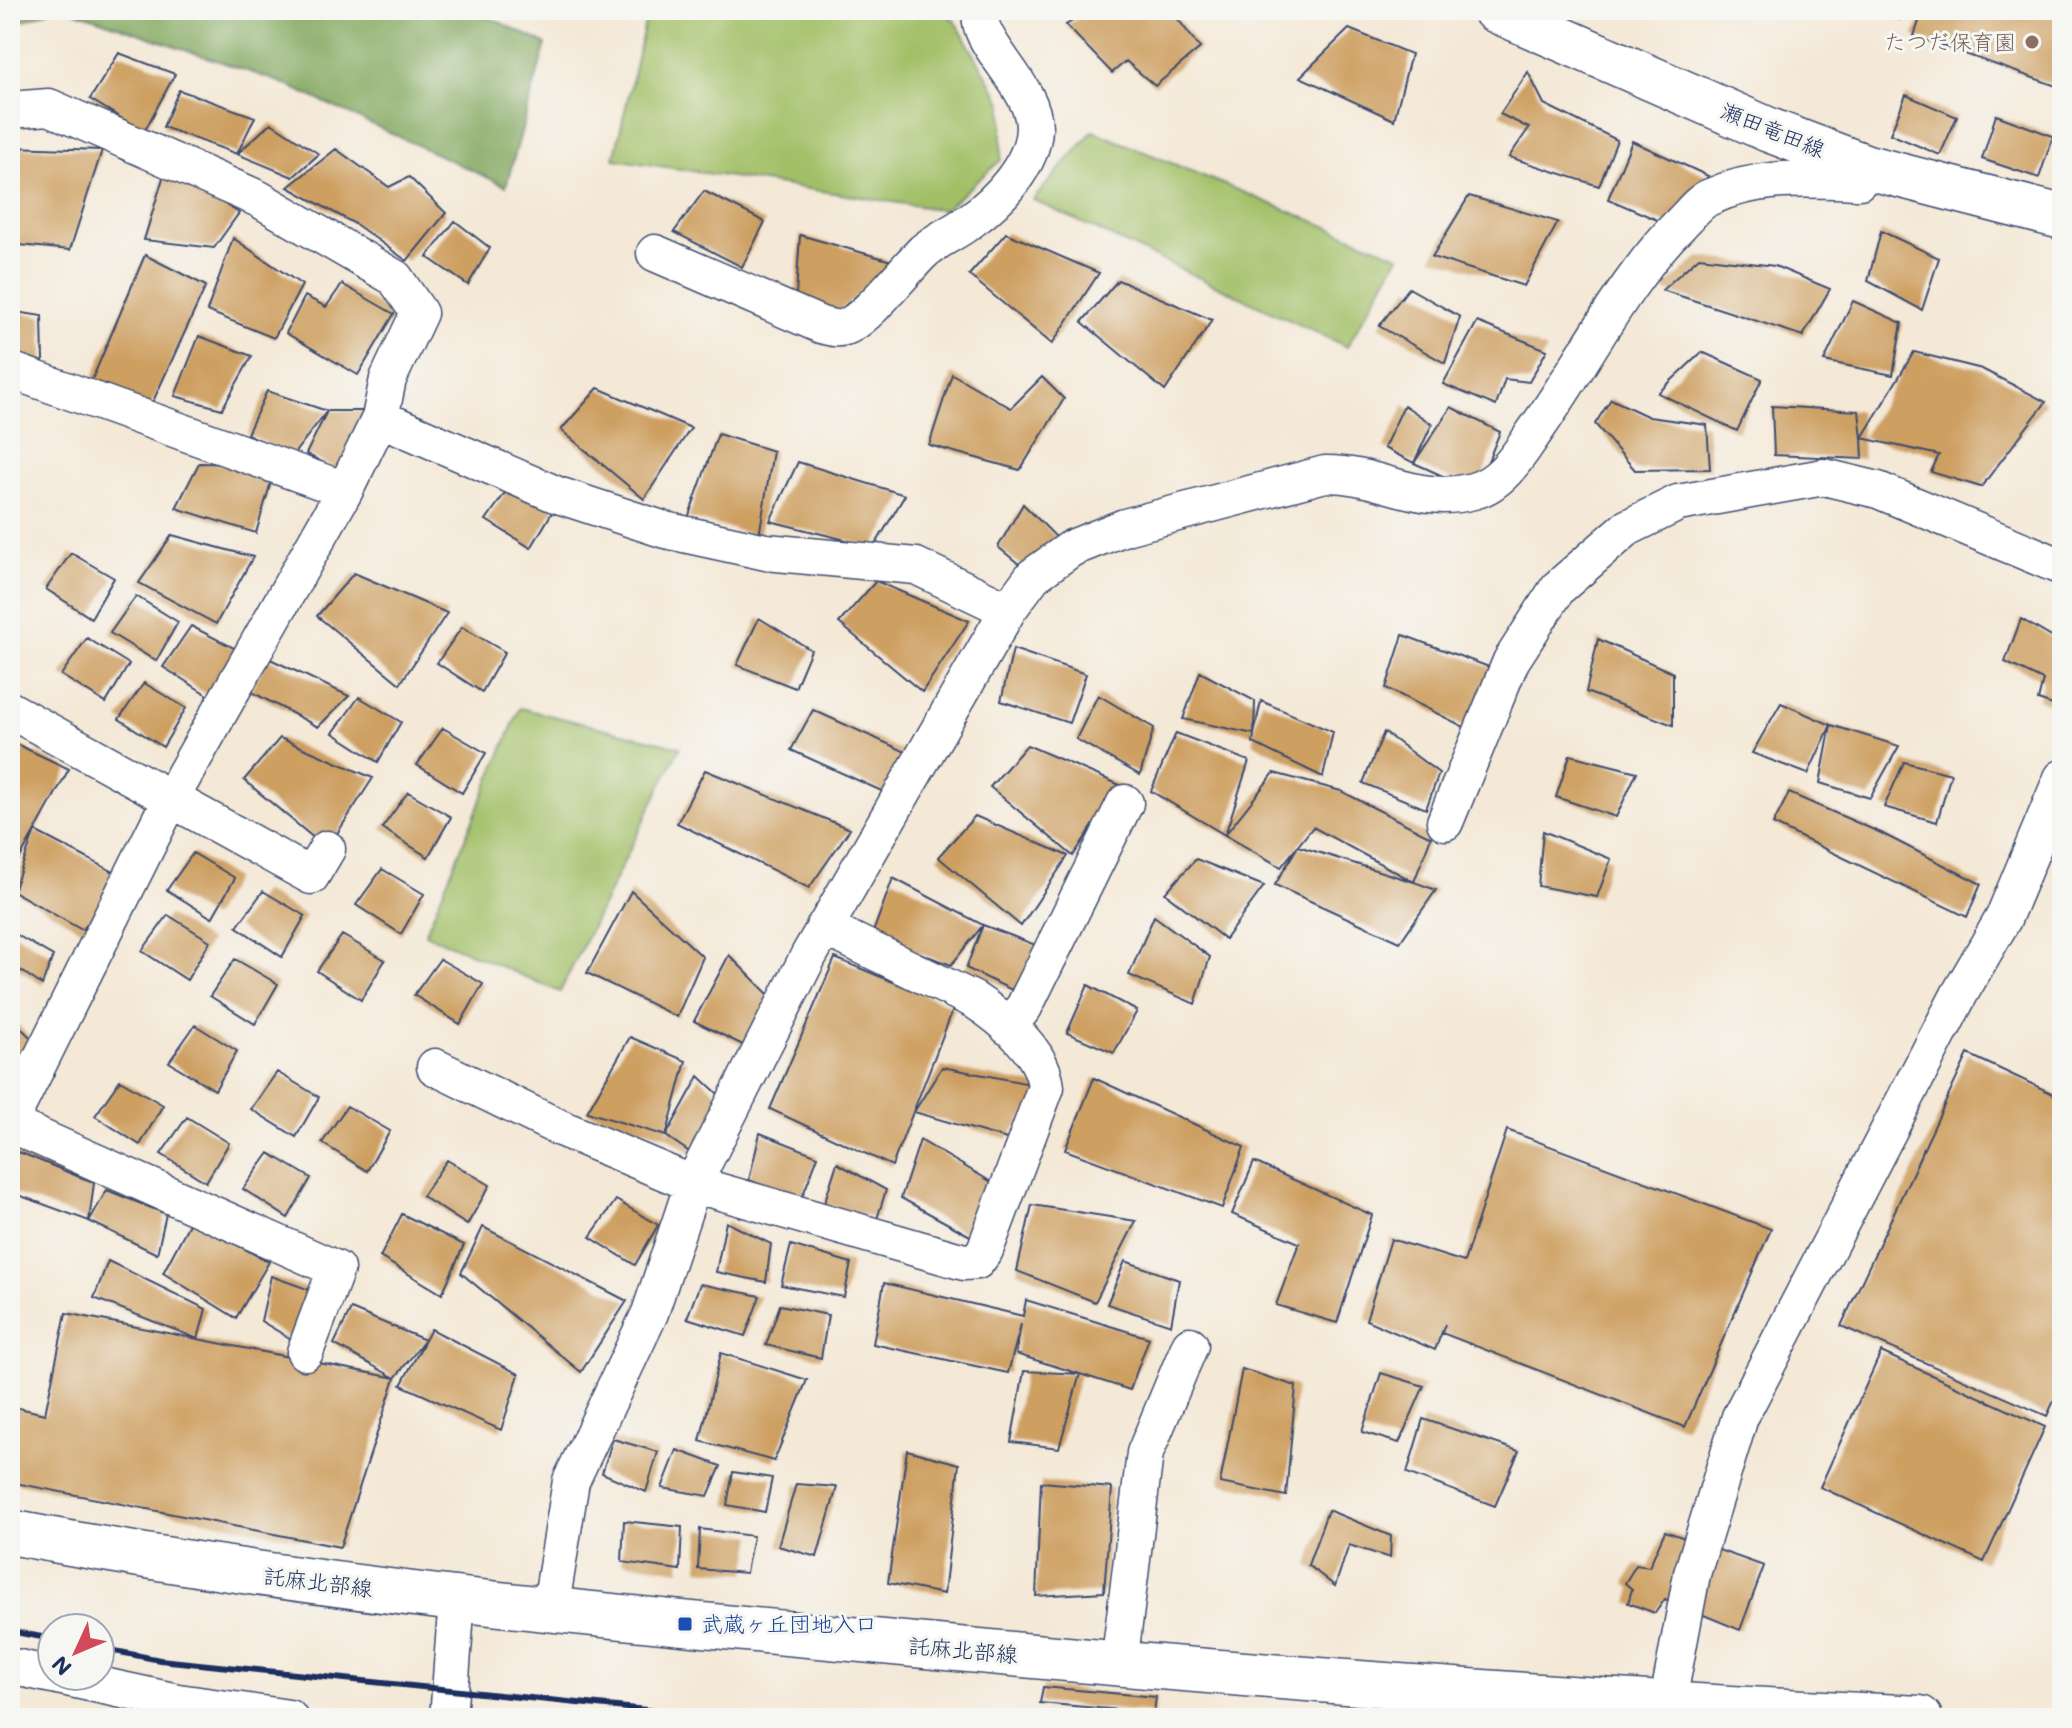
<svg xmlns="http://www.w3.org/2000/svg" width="2072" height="1728" font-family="Mali,'Klee One',sans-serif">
<rect width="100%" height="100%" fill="#f6f6f2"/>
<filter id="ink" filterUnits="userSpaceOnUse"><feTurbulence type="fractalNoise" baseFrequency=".0125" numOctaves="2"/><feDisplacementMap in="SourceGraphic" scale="16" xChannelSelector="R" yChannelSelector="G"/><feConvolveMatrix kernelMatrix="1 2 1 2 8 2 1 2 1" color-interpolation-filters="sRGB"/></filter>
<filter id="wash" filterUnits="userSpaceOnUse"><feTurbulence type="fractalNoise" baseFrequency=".006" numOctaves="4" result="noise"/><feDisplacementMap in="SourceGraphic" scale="32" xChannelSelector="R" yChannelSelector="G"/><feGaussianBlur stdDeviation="1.8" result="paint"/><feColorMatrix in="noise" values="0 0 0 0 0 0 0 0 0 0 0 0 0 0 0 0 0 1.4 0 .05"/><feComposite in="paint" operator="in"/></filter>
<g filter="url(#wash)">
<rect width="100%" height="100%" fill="#f4e8d6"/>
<path fill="#a2bf66" stroke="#5e7762" stroke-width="2" d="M734,10H941L955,21L1003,104L1001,160L944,210L614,159L646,18Z
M1093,131L1399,256L1347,347L1033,200Z
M520,708L680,747L560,992L425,934Z"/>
<path fill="#81a65b" stroke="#4e6a5c" stroke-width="2" d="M10,10H52L10,26Z
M71,10H474L546,44L506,186L282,83Z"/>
<g id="blocks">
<path fill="#cd9f60" d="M1090,10H1171L1200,48L1155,86L1126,61L1112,73L1066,25Z
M1878,10H1904L1899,20Z
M1923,10H2034L2062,20V88L1914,36Z
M1349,29L1411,54L1394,120L1300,77Z
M119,53L175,74L144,132L90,99Z
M1528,72L1544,104L1617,140L1599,186L1509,157L1529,128L1500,114Z
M179,90L255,117L237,154L163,127Z
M1906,95L1957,117L1940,155L1890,134Z
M1996,115L2053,136L2039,178L1982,159Z
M271,123L319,154L293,177L237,154Z
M1632,141L1708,176L1676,228L1608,199Z
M10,147L102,150L70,250L10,244Z
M336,149L389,187L409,177L446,213L407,261L357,225L288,187Z
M166,168L239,213L214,248L144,240Z
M704,191L765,222L742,267L674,232Z
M1469,196L1558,222L1524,286L1432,257Z
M455,221L490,248L468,285L427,257Z
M1881,231L1939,258L1922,310L1868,281Z
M1006,233L1099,273L1052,344L969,275Z
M800,235L895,262L837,313L796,295Z
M233,238L302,285L274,338L207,311Z
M145,255L206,286L150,408L91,382Z
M1699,257L1775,266L1830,289L1803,336L1662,290Z
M1118,280L1212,320L1165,391L1082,322Z
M342,284L394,314L358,375L286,333L305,296L326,307Z
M1409,288L1460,317L1445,363L1379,326Z
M1853,301L1902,323L1893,375L1824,361Z
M10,311L42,316L43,362L10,351Z
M1477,322L1547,350L1529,382L1505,379L1496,406L1443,384Z
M199,336L252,356L222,409L175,396Z
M1702,352L1762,379L1737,431L1658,393Z
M1914,352L1982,369L2046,402L1981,487L1931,472L1939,455L1862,438L1863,459L1774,455L1772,406L1859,411L1862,438Z
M952,374L1011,408L1042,377L1064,399L1020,470L929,445Z
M598,388L691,428L644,499L561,430Z
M267,391L327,411H364L351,477L306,454L327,411L292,456L247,434Z
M1611,399L1649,417L1707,425L1710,469L1635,470L1595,424Z
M1404,405L1432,424L1414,463L1384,448Z
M1451,407L1500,432L1476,491L1414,463Z
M718,434L773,451L759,536L688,518Z
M798,462L905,495L874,547L770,521Z
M199,463L276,465L256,533L176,508Z
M512,483L554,509L531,548L486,520Z
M1023,504L1056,537L1025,569L998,547Z
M172,535L253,557L216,624L139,583Z
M71,553L114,578L91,618L46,589Z
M354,573L447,613L400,684L317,616Z
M876,581L969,621L922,692L839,623Z
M136,596L178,622L156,661L110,633Z
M759,618L811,650L795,688L737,665Z
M2021,619L2055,639L2062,624V708L2038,700L2043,680L2005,662Z
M191,626L242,652L211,697L163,667Z
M462,627L505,652L482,692L437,663Z
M1403,635L1500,671L1470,730L1386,688Z
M87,638L129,664L106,703L61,675Z
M1598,639L1673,673V725L1586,692Z
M1013,649L1086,674L1069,723L1001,701Z
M268,658L349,696L318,727L250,691Z
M1200,672L1255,701L1254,734L1261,701L1333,732L1323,777L1253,743L1254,734L1183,719Z
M144,683L186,708L163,747L119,719Z
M1098,695L1154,728L1140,775L1076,739Z
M359,697L401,722L378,762L333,733Z
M1781,703L1831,725L1808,774L1752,753Z
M813,710L906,752L897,798L791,750Z
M1831,725L1899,746L1870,798L1820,783Z
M443,728L486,753L462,793L417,765Z
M1384,732L1439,773L1426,809L1363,783Z
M1176,733L1249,761L1225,835L1151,791Z
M280,738L373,778L327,849L244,780Z
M10,741L69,769L35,831L129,880L82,930L13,891L35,831L10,876Z
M1027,745L1120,785L1073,856L990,787Z
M1570,755L1637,772L1616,817L1556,797Z
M1904,762L1951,774L1937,822L1884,807Z
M705,770L850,829L809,888L677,823Z
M1274,773L1341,791L1431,837L1414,882L1436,890L1400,942L1275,885L1298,846L1414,882L1313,827L1281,867L1225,835Z
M408,792L451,817L428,857L382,828Z
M1789,793L1881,833L1981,884L1967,917L1773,824Z
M975,816L1068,856L1021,926L938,857Z
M1543,831L1611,859L1597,897L1538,886Z
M193,853L235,878L212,918L167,890Z
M1196,859L1264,886L1225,939L1165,893Z
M382,869L424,894L401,934L356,905Z
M893,878L983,925L951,965L872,935Z
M263,891L305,916L282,957L237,927Z
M631,891L703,957L677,1017L587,973Z
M168,915L210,941L187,980L142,951Z
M1154,916L1210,957L1195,1004L1129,975Z
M983,925L1041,947L1018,993L966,968Z
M10,931L53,956L42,985L10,963Z
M342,935L385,960L361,1000L317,971Z
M729,955L770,996L759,1053L694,1021Z
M835,958L954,1007L892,1166L770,1109Z
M235,959L278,984L255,1024L210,996Z
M440,959L483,984L460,1024L414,995Z
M1088,985L1137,1011L1114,1053L1067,1033Z
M10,1017L36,1043L10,1085Z
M195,1025L237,1051L215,1090L169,1062Z
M630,1037L686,1061L666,1136L699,1076L732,1107L704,1162L666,1136L587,1112Z
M1968,1054L2062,1098V1383L2047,1416L1841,1326Z
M942,1067L1046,1087L1007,1139L914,1112Z
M277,1072L319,1097L296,1137L251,1109Z
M1094,1078L1244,1147L1222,1208L1065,1150Z
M120,1080L163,1105L140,1145L95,1116Z
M347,1106L390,1131L367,1171L322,1143Z
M187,1117L229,1143L206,1182L161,1154Z
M1507,1130L1771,1229L1685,1427L1442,1333L1445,1324L1435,1350L1366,1320L1391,1239L1464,1262Z
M760,1133L818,1156L801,1200L749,1180Z
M920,1140L993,1183L972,1237L901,1198Z
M19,1152L94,1183L89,1221L10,1192V1173Z
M269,1153L311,1178L288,1218L243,1189Z
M447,1160L490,1185L467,1225L422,1196Z
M1254,1162L1372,1215L1337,1323L1276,1305L1299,1243L1232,1214Z
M837,1163L886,1190L877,1219L824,1204Z
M107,1190L166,1214L157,1254L89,1221Z
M616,1200L658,1225L635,1265L590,1237Z
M1032,1205L1136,1221L1095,1302L1017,1271Z
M402,1214L464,1245L442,1294L380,1257Z
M191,1220L269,1262L236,1318L163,1273Z
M726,1222L771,1244L766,1282L716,1272Z
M483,1227L627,1301L581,1372L461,1273Z
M791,1245L851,1263L844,1297L781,1285Z
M108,1261L206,1309L198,1339L94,1298Z
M1125,1261L1179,1280L1171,1325L1107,1304Z
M271,1276L313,1291L296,1342L261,1321Z
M884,1283L1023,1316L1026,1300L1149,1338L1130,1390L1080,1374L1059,1448L1011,1442L1024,1371L1080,1374L1016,1354L1021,1324L1008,1373L873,1344Z
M700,1284L760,1296L745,1336L687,1318Z
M780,1305L828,1315L821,1358L766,1345Z
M351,1309L425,1340L395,1378L340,1547L10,1482V1406L45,1414L66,1313L395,1378L334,1344Z
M431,1329L519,1374L501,1430L401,1385Z
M1881,1352L2045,1427L1984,1562L1820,1487Z
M721,1353L807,1380L774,1461L700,1441Z
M1242,1369L1296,1386L1286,1496L1220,1483Z
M1381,1373L1424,1386L1399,1443L1362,1432Z
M1423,1419L1519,1451L1495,1506L1407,1473Z
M613,1439L658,1452L646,1492L602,1473Z
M677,1450L721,1466L708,1496L662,1488Z
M907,1450L959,1464L944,1594L888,1583Z
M733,1472L772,1478L765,1512L727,1505Z
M1041,1482L1112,1488L1104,1592L1036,1596Z
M796,1484L837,1487L817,1557L778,1546Z
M1328,1510L1391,1536L1390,1558L1349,1545L1335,1586L1308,1565Z
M624,1521L682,1527L680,1570L622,1562Z
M700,1529L753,1536L746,1573L698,1569Z
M1665,1531L1764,1566L1740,1630L1665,1599L1655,1613L1628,1603L1632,1589L1625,1583L1636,1565L1649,1567Z
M1043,1687L1156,1697L1154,1713L1040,1703Z"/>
</g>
</g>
<g filter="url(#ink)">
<use href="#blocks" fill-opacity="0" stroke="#3c4b70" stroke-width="2"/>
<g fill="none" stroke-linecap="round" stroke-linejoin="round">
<defs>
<path id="minor" d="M10,110L49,107L259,199L395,278L419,313L388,379L380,418
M655,253L821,325C829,327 837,330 845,327C867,320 905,269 924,251C938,239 956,232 970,221C998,201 1033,165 1034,128C1035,85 970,39 982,10
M10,370L345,490L380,418L555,494L665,530L766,552L916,566L1008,610
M10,710L311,876L327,849
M1445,822L1511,661L1558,588L1627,528L1678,503L1824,477L1878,490L2062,567
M1008,1027L1024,1007L1125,803
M435,1067L558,1127L693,1184L964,1262L977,1261L985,1250L1046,1087C1043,1051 1003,1019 974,1000L824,927
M10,1121L170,800L345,490
M10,1124L336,1269L305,1352
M550,1611L571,1481L650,1313L693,1184L809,955L1008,610L1033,576L1072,548L1125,527L1325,474C1380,473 1417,506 1473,491C1501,484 1518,456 1533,434C1584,363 1621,283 1683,221C1691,213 1700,201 1710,197C1759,175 1807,179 1859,181L1867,167
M1119,1665L1145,1453L1190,1345
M10,1666L52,1675
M57,1676L178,1702L289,1718
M1667,1706L1692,1574L1740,1417L1959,995L2003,919L2062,778
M448,1718L457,1599"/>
<path id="major" d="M1495,10L1769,130L1867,167L2062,217
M10,1532C292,1586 576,1614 862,1640C1214,1674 1567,1701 1920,1718"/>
</defs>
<use href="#minor" stroke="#3c4b70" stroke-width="39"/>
<use href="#major" stroke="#3c4b70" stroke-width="47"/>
<use href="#minor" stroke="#fff" stroke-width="36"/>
<use href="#major" stroke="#fff" stroke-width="44"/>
<path stroke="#1b2f5e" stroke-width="6" d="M10,1631L52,1639
M100,1648L160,1660L675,1713L787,1718"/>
</g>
</g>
<circle fill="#8d6e63" stroke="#f6f6f2" stroke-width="3" cx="2032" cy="42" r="8"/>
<rect fill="#1a4fb4" stroke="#f6f6f2" stroke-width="3" x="677" y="1616" width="16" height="16" rx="4"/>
<g text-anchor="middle" stroke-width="6" stroke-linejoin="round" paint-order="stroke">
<g font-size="22" fill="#785e54" stroke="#f6f6f2" text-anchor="end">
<text x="2016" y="50">たつだ保育園</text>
</g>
<g font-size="22" fill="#1b2f5e" stroke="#f6f6f2">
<text transform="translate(1773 130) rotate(22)" y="8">瀬田竜田線</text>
<text transform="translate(318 1582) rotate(7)" y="8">託麻北部線</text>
<text transform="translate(963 1650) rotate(5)" y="8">託麻北部線</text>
</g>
<g font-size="22" fill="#164399" stroke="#f6f6f2" text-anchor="start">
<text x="701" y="1632">武蔵ヶ丘団地入口</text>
</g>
</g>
<rect width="2072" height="1728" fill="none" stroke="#f6f6f2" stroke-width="40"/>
<g transform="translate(76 1652) rotate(226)"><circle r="38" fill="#f6f6f2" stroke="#9ea6b7" stroke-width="2"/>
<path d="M0-6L14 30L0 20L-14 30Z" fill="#d1495b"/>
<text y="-12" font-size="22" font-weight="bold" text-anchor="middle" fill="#1b2f5e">N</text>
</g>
</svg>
